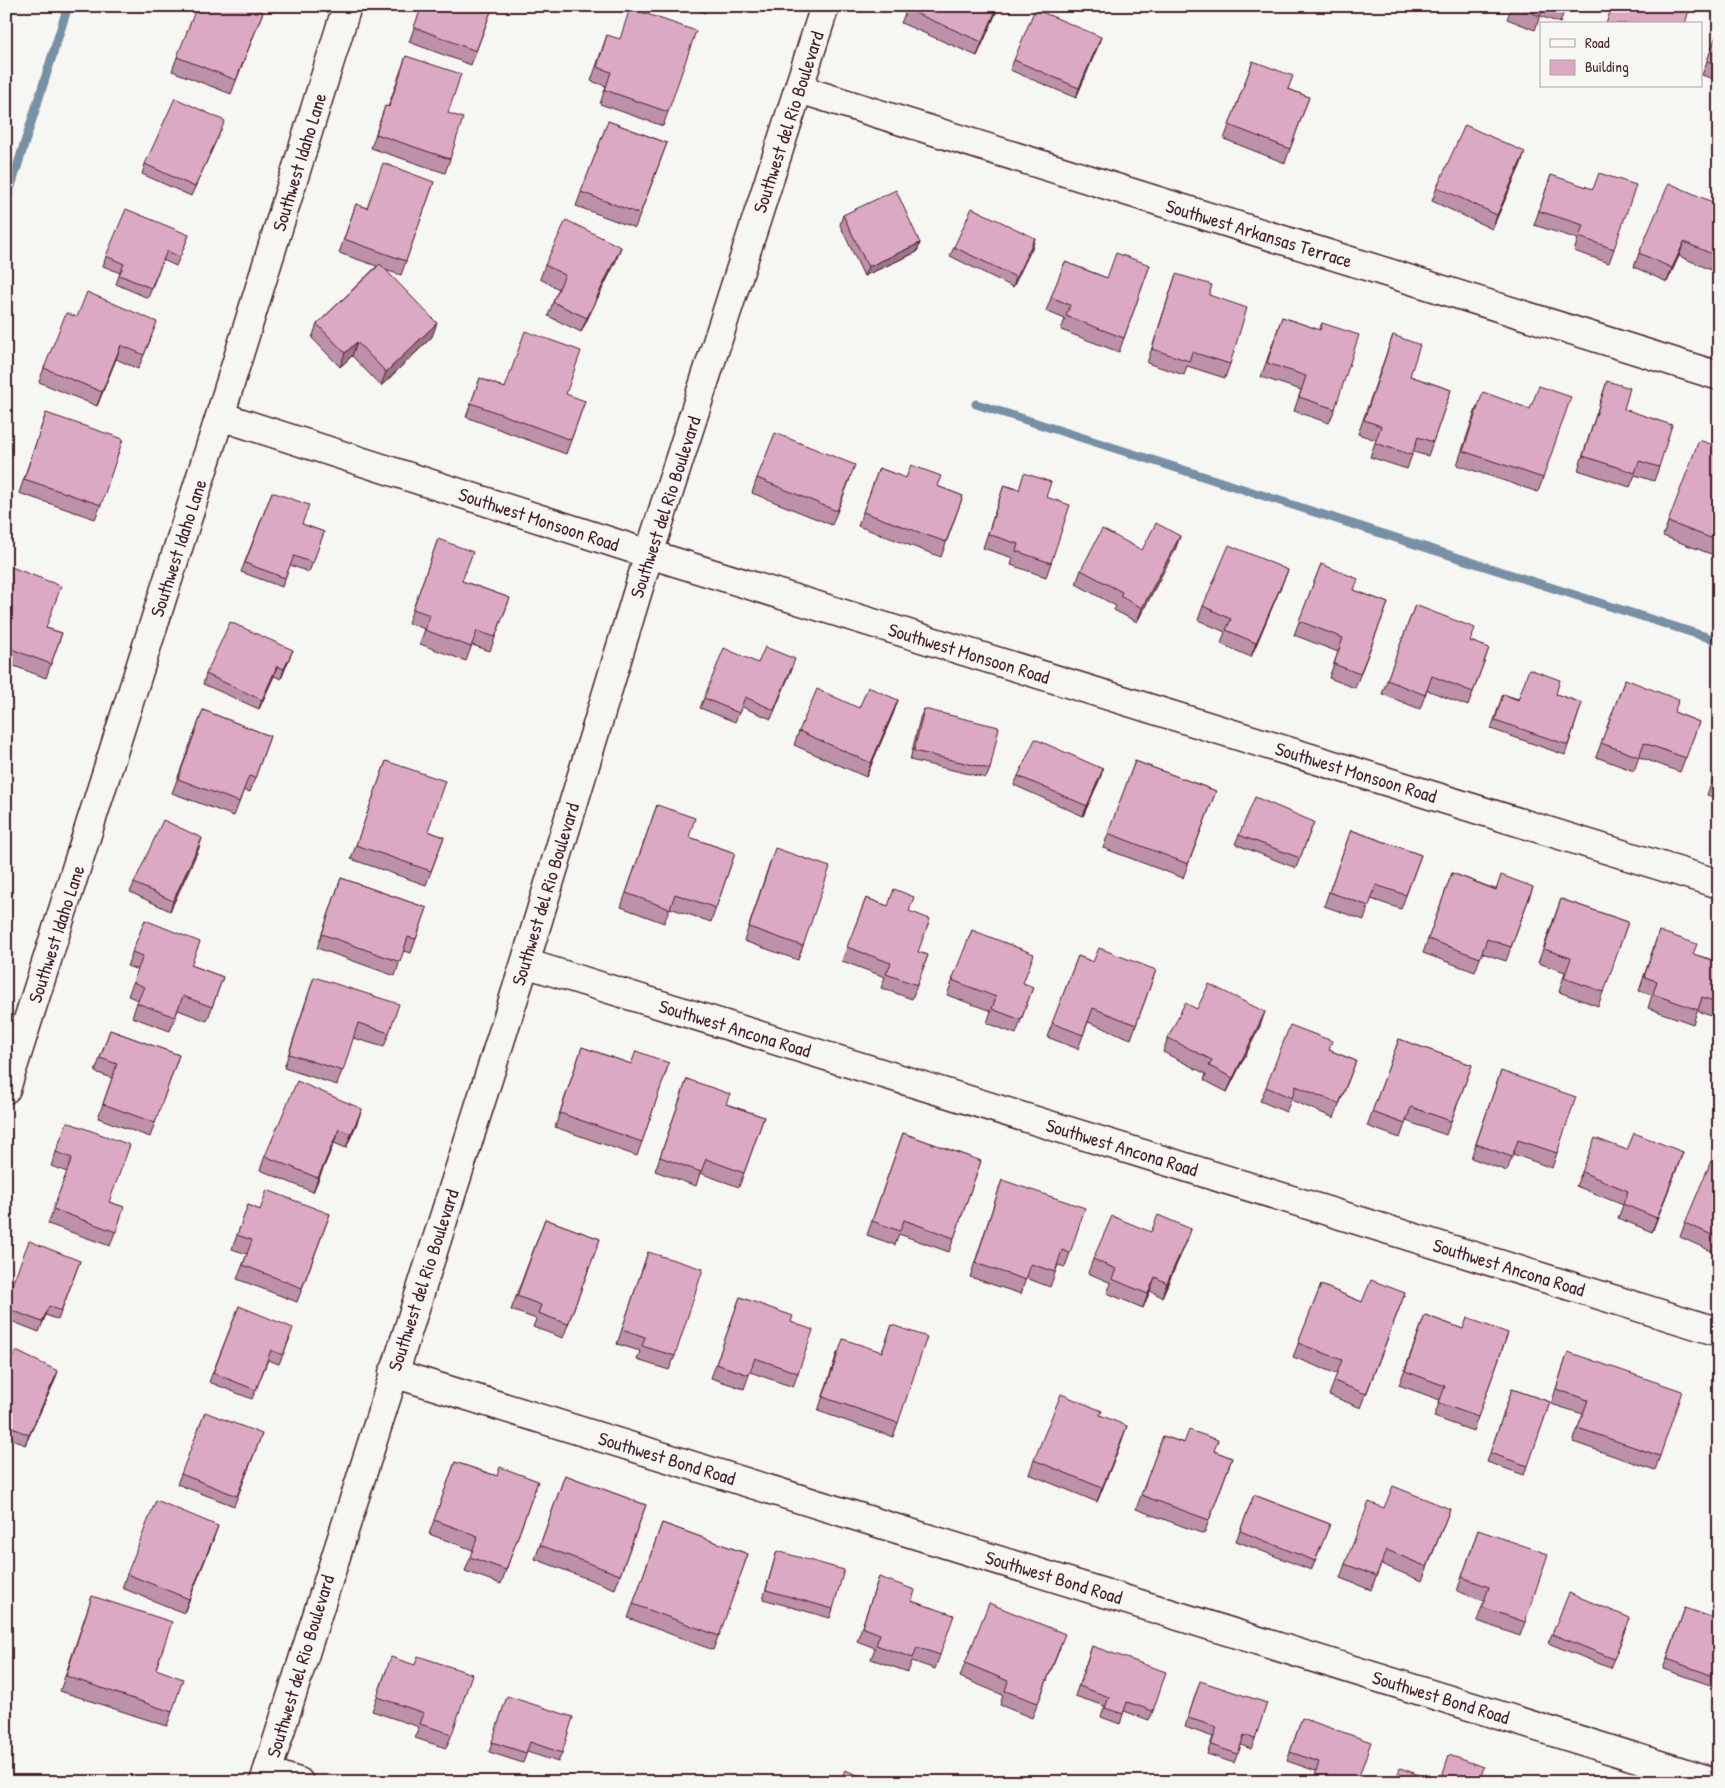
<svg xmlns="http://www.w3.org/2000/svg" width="1725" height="1788" font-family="'Patrick Hand',sans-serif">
<rect width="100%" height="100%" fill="#f6f6f2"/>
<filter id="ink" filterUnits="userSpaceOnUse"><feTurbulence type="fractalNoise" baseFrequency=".02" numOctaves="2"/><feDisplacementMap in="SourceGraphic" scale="10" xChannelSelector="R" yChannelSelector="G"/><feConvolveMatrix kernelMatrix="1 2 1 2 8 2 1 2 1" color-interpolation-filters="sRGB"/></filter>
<g filter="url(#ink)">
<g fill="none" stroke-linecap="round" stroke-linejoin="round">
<path stroke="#7790a5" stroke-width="9" d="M6,202L68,6
M976,404L1719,641"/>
<defs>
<path id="minor" d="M799,89L1719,376
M220,416L649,554L1719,884
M525,963L1719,1332
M6,1089L220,416L347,6
M393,1373L1715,1782
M267,1772L299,1782
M264,1782L525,963L649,554L825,6"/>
</defs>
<use href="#minor" stroke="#4a1f2b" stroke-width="31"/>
<use href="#minor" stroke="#f6f6f2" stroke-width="28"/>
</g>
<path fill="#bd91a9" stroke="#4a1f2b" d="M422,6H493L471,65L409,42Z
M689,6H708L705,13Z
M908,6H999L977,56L901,23Z
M1504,6H1566L1560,23L1540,16L1535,30L1507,19L1511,9Z
M263,12L231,94L172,71L177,57Z
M1719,28V81L1702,75Z
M607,35L668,112L663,126L600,104L606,86L591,81Z
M1098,46L1076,98L1010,70L1014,60Z
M406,56L448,113L450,159L445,173L371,148L385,106L388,107Z
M1253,61L1288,89L1309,97L1285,163L1224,139Z
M608,121L667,143L635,228L576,206Z
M221,130L191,196L142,174L145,164Z
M1525,152L1520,166L1492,229L1432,201L1437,187Z
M1551,175L1614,249L1609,263L1574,251L1578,239L1534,225Z
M434,182L401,275L385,270L432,337L381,386L352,356L340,367L312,338L317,324L377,266L339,253L356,204L367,208Z
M1719,205V272L1718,273L1679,256L1667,282L1634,267L1639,253Z
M843,215L920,243L917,252L864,276L840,225Z
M189,235L176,266L163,260L148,298L116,284L120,273L103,266L106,256Z
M1035,238L1032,248L1013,287L950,256L954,247Z
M616,261L581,332L548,316L553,302L559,289L540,279L545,265Z
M1065,262L1107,278L1150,265L1119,352L1061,330L1065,319L1046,311Z
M1176,274L1230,364L1225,378L1187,366L1184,375L1147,363Z
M77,317L152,336L138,369L116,359L97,406L39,382L44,368Z
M1282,317L1319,330L1322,323L1335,409L1329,423L1294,411L1301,390L1261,377Z
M1393,335L1410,376L1451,390L1428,456L1413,452L1407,469L1370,457L1376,440L1358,434Z
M480,378L505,388L585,401L566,454L466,417Z
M1607,381L1659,467L1654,481L1635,475L1630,487L1578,470Z
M1477,406L1530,409L1543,478L1538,492L1457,465Z
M46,413L101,505L95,519L19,493Z
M1719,447V557L1663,536L1668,522Z
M879,468L906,478L937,486L963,496L941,557L858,526Z
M757,478L850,479L832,525L752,493Z
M1004,485L1046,497L1051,563L1046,577L1011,565L1013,558L983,548Z
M272,492L302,524L324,532L309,572L290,565L282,587L241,572Z
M1180,536L1175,550L1137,622L1114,610L1116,606L1076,584L1081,570L1142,550Z
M438,539L462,581L510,598L490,651L472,645L466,661L420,644L425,629L408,623Z
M1321,564L1354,590L1388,603L1355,688L1329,678L1338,652L1294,635Z
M6,565L46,628L62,633L46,678L6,663Z
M1288,570L1282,584L1251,657L1221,644L1225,632L1198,620L1203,606Z
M1415,605L1470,641L1489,648L1468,706L1427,690L1420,709L1382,694Z
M289,659L281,679L274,676L259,709L203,684L206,674Z
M758,663L792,669L771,719L742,707L735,722L700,708L704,698Z
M1625,679L1674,712L1699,722L1680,772L1639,757L1634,771L1596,757Z
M1503,694L1518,699L1556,694L1582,703L1565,755L1491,729Z
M898,700L893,714L866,777L794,745L799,731L859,708Z
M924,709L990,769L986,778L910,760L920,718Z
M203,710L270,736L250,792L244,790L234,816L172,793Z
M386,761L428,831L444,837L426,885L351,859Z
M1135,761L1216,791L1183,878L1103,848Z
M1719,762V799L1707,795Z
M1103,769L1083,816L1014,785L1018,776Z
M657,805L689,837L735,853L711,922L670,908L664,923L621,907Z
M1314,822L1296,868L1235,844L1239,835Z
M1351,830L1421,855L1401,909L1371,899L1364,920L1324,906Z
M199,848L170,911L130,892L134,883Z
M770,862L803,946L798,960L744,941Z
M1452,873L1495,889L1533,887L1506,961L1482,953L1475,972L1423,953Z
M341,878L427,908L411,953L403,951L395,976L317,948Z
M866,898L888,906L909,911L918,952L928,955L912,999L881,988L885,977L842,961Z
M1561,899L1628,922L1598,1006L1559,992L1565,972L1538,963Z
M145,920L191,965L223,977L207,1021L178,1010L170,1031L132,1017L138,1000L128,996L138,970L127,966Z
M972,930L1023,983L1033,987L1016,1034L987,1023L991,1011L947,995Z
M1659,931L1693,954L1719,962V1014L1717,1018L1697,1011L1693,1024L1648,1008L1652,995L1639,991Z
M1078,956L1093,962L1156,970L1131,1039L1088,1022L1078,1049L1047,1037Z
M314,977L389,1033L384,1047L353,1038L337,1085L284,1068Z
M1197,1009L1260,1026L1227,1092L1204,1080L1206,1074L1163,1052L1168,1038Z
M110,1030L179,1055L150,1137L98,1118L112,1078L95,1072Z
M1399,1039L1472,1065L1446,1135L1406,1121L1400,1138L1367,1126Z
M582,1047L631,1064L669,1063L637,1156L555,1127Z
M1329,1050L1356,1061L1334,1118L1291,1100L1286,1112L1260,1101L1266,1087Z
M1501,1071L1557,1153L1552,1168L1513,1154L1507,1171L1471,1158Z
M687,1079L726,1104L764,1117L739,1187L700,1173L696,1186L655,1171Z
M67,1122L109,1202L124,1207L110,1246L48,1224L67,1172L51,1166Z
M357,1123L346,1148L334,1143L313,1192L260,1170L265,1156Z
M903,1133L981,1161L949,1252L899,1234L895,1245L867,1235Z
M1627,1150L1683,1152L1652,1232L1618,1218L1623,1205L1576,1186L1582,1172Z
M1719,1165V1251L1718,1254L1680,1237L1685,1223Z
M1002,1180L1070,1253L1065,1267L1058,1265L1050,1287L1026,1278L1021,1294L970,1277Z
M248,1205L260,1210L330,1214L297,1302L237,1279L247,1254L232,1249Z
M545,1219L600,1239L563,1338L533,1327L536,1319L511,1310Z
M1191,1229L1186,1243L1162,1297L1150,1291L1143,1308L1107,1293L1111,1283L1088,1273L1093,1259L1151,1232Z
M648,1252L675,1356L669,1370L637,1360L640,1351L617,1344Z
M80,1261L58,1320L46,1315L39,1332L6,1319V1300Z
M1321,1285L1362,1302L1405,1293L1361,1408L1329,1395L1337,1374L1293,1357Z
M740,1297L791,1322L798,1373L793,1387L750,1372L744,1389L711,1378Z
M239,1306L290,1338L279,1364L268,1360L252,1399L209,1382Z
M1425,1315L1463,1329L1508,1333L1473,1431L1434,1417L1440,1400L1399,1385Z
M892,1325L898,1423L893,1437L818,1411L837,1353L882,1352Z
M1568,1352L1660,1456L1655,1470L1573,1442L1583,1414L1551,1404Z
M6,1372L55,1380L25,1445L6,1436Z
M1512,1389L1550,1402L1524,1475L1487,1462Z
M1101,1415L1122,1440L1097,1502L1029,1474L1034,1460Z
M262,1434L234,1506L177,1484L181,1474Z
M1163,1436L1184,1443L1214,1451L1232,1458L1204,1534L1136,1509Z
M455,1462L497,1476L538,1481L501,1584L465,1571L473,1550L429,1534Z
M565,1475L646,1505L615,1589L535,1559Z
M1254,1495L1330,1524L1311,1570L1236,1541Z
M1384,1508L1450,1509L1422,1581L1381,1564L1371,1590L1340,1578L1345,1564Z
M662,1523L748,1554L713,1650L628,1618Z
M1478,1530L1525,1622L1520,1636L1477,1621L1484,1601L1457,1591Z
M213,1540L184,1613L122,1588L127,1574Z
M777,1551L833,1609L830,1618L763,1599Z
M879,1577L912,1601L940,1655L935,1669L912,1661L908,1672L871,1659L875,1648L857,1641Z
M92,1596L156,1669L172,1712L167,1726L60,1691Z
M1685,1608L1719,1620V1688L1663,1669Z
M1627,1628L1610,1668L1548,1643L1552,1634Z
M1092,1646L1153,1711L1149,1720L1124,1711L1120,1724L1101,1717L1105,1706L1075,1696Z
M1060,1648L1032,1718L1000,1705L1003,1695L960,1677L965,1663Z
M415,1665L452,1734L446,1748L415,1738L419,1727L372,1711L386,1671Z
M1197,1690L1255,1739L1251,1749L1241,1745L1234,1763L1207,1754L1213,1737L1185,1727Z
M504,1706L562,1753L558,1762L527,1752L523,1763L489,1752Z
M1302,1718L1357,1782L1316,1771L1287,1761Z"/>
<path fill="#9a7689" stroke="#4a1f2b" d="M998,6H999L977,56L982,42Z
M1101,37L1098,46L1076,98L1079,88Z
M1525,152L1520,166L1492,229L1497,215Z
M1035,238L1032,248L1013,287L1016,277Z
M1684,242L1679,256L1667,282L1672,268Z
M920,243L917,252L864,276L868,267Z
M621,247L616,261L581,332L587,318Z
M437,323L432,337L381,386L386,372Z
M357,342L352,356L340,367L345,353Z
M121,345L116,359L97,406L102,392Z
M1180,536L1175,550L1137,622L1142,608Z
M1288,570L1282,584L1251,657L1256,643Z
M293,650L289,659L281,679L284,669Z
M277,666L274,676L259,709L262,700Z
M898,700L893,714L866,777L871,763Z
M1103,769L1100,779L1083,816L1087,806Z
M202,838L199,848L170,911L173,901Z
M1265,1012L1260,1026L1227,1092L1233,1078Z
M362,1109L357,1123L346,1148L351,1134Z
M339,1129L334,1143L313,1192L318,1178Z
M1683,1152L1678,1166L1652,1232L1657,1218Z
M1191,1229L1186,1243L1162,1297L1167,1283Z
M1155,1277L1150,1291L1143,1308L1148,1294Z
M58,1371L55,1380L25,1445L29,1435Z
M1127,1426L1122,1440L1097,1502L1102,1488Z
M218,1526L213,1540L184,1613L189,1599Z"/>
<path fill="#dca9c4" stroke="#4a1f2b" d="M197,6H249L263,12L236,80L177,57Z
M422,6H493L476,51L414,27Z
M908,6H998L982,42L906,9Z
M1514,6H1544L1540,16Z
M1557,6H1566L1565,9Z
M1612,6H1690L1685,24H1606Z
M630,8L696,31L668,112L605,90L611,72L597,67L607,35L620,39Z
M1035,9L1101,37L1079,88L1014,60Z
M1719,28V65L1707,61Z
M406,56L461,74L448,113L463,118L450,159L376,134L385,106L389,107Z
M1253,61L1293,76L1288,89L1309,97L1290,149L1229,125Z
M175,98L225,121L195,187L145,164Z
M608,121L667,143L640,214L581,192Z
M1465,125L1525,152L1497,215L1437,187Z
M383,163L434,182L406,261L344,239L356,204L367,208Z
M1599,173L1636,185L1614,249L1579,237L1583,225L1539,211L1551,175L1593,189Z
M1669,183L1719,205V257L1684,242L1672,268L1639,253Z
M896,190L920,243L868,267L843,215Z
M972,208L1035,238L1016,277L954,247Z
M126,209L189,235L180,257L167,251L151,288L119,275L124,264L106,256Z
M566,220L621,247L587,318L553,302L565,275L545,265Z
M1116,253L1150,265L1124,338L1066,316L1070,305L1051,297L1065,262L1107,278Z
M380,264L437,323L386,372L357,342L345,353L317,324Z
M1176,274L1212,285L1209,295L1247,308L1230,364L1192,352L1189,361L1152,349Z
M87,292L157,322L144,355L121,345L102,392L44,368L66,313L77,317Z
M1282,317L1320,330L1322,323L1359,335L1335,409L1299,397L1306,376L1267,363Z
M525,331L581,351L566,394L585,401L571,440L471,403L480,378L505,388Z
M1393,335L1420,345L1410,376L1451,390L1433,442L1418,437L1412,455L1375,443L1381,426L1364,420Z
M1607,381L1630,388L1624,409L1672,425L1659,467L1639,461L1635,473L1583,456Z
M1539,386L1571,397L1543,478L1463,451L1483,392L1530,409Z
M46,413L123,439L101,505L24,479Z
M775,433L855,465L837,511L757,478Z
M1699,440L1719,447V541L1668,522Z
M911,465L941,476L937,486L963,496L946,542L863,512L879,468L906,478Z
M1024,473L1051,482L1046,497L1070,505L1051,563L1016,551L1018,544L988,534L1004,485L1019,490Z
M272,492L309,505L302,524L324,532L313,563L294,556L285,578L245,563Z
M1156,523L1180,536L1142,608L1120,596L1122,592L1081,570L1102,529L1142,550Z
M438,539L473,552L462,581L510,598L495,637L477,631L471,647L425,630L430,615L413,609Z
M1229,545L1288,570L1256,643L1226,630L1231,619L1203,606Z
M1321,564L1358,579L1354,590L1388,603L1360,674L1334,664L1343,638L1299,621Z
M6,565L61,586L46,628L62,633L51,664L6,647Z
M1415,605L1475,628L1470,641L1489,648L1473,692L1432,676L1425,695L1387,680Z
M230,622L293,650L284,669L277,666L262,700L206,674Z
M765,647L795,659L774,710L745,697L739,713L704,698L724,648L758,663Z
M1529,669L1560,680L1556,694L1582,703L1568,745L1495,720L1503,694L1518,700Z
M1625,679L1679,700L1674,712L1699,722L1686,758L1644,743L1639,757L1601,743Z
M868,687L898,700L871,763L799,731L817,689L859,708Z
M924,709L999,727L990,769L914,751Z
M203,710L270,736L255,778L249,776L239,802L178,779Z
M1035,739L1103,769L1087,806L1018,776Z
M386,761L445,781L428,831L444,837L431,871L356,845Z
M1135,761L1216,791L1188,864L1108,833Z
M1719,762V783L1712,780Z
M1255,797L1314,822L1300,858L1239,835Z
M657,805L695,818L689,837L735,853L716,908L675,894L670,909L626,893Z
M163,820L202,838L173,901L134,883Z
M1351,830L1421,855L1406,895L1376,885L1369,906L1329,892Z
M775,848L830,867L803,946L749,927Z
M1452,873L1496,890L1501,875L1533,887L1511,947L1487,939L1480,958L1428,939Z
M341,878L427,908L416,939L408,937L400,962L322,934Z
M894,889L914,897L909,911L930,919L918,952L928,955L917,985L886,974L891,963L847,947L866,898L888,906Z
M1561,899L1628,922L1604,992L1564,978L1571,958L1544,949Z
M145,920L200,942L191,965L223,977L212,1007L183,996L175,1017L137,1003L144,987L133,982L143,956L132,952Z
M972,930L1034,954L1023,983L1033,987L1021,1020L992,1009L996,997L952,980Z
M1659,931L1697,944L1693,954L1719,962V1003L1702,997L1698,1010L1653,994L1657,981L1644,977Z
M1099,948L1156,970L1136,1025L1093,1008L1083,1035L1052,1023L1078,956L1093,962Z
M314,977L399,1004L389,1033L358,1023L343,1071L289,1054Z
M1209,984L1265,1012L1233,1078L1209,1066L1212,1060L1168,1038L1185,1003L1197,1009Z
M1290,1025L1332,1041L1329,1050L1356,1061L1339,1104L1296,1086L1292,1098L1266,1087Z
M110,1030L179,1055L155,1123L103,1104L117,1064L100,1058Z
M1399,1039L1472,1065L1451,1121L1411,1107L1405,1124L1372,1112Z
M582,1047L631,1064L636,1051L669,1063L642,1142L560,1113Z
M1501,1071L1576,1097L1557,1153L1518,1140L1512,1157L1476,1144Z
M687,1079L730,1094L726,1104L764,1117L744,1173L706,1159L701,1172L660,1157Z
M297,1081L362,1109L351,1134L339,1129L318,1178L265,1156Z
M67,1122L130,1145L109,1202L124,1207L116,1232L53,1209L72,1158L56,1152Z
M903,1133L981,1161L954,1238L904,1220L900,1231L872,1221Z
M1634,1133L1683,1152L1657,1218L1623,1204L1628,1191L1582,1172L1595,1138L1627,1150Z
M1711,1161L1719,1165V1238L1685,1223Z
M1002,1180L1085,1208L1070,1253L1062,1250L1055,1272L1031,1264L1026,1280L975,1263Z
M267,1190L330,1214L302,1288L243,1265L252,1240L237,1235L248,1205L260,1210Z
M1158,1215L1191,1229L1167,1283L1155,1277L1148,1294L1112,1279L1116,1269L1093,1259L1112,1216L1151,1232Z
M545,1219L600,1239L568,1324L538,1313L541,1305L517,1296Z
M29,1241L80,1261L61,1311L49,1306L42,1322L6,1308V1300Z
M648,1252L703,1269L675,1356L642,1346L645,1337L622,1329Z
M1371,1280L1405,1293L1366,1394L1334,1381L1342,1360L1298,1343L1321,1285L1362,1302Z
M740,1297L793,1316L791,1322L813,1330L798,1373L755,1358L749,1375L716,1364Z
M239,1306L293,1328L283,1355L271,1350L256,1390L213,1373Z
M1425,1315L1463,1329L1467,1318L1508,1333L1478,1417L1439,1403L1445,1386L1405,1371Z
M892,1325L927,1337L898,1423L823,1397L843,1339L882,1352Z
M16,1351L58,1371L29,1435L6,1425V1372Z
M1568,1352L1682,1391L1660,1456L1578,1428L1588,1400L1556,1389Z
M1512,1389L1550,1402L1528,1466L1490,1453Z
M1061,1394L1102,1411L1100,1415L1127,1426L1102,1488L1034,1460Z
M205,1412L262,1434L237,1496L181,1474Z
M1189,1430L1218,1440L1214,1451L1232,1458L1209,1520L1141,1495L1163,1436L1184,1443Z
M455,1462L497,1476L500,1467L538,1481L506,1570L470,1557L478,1536L434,1520Z
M565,1475L646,1505L620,1575L540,1545Z
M1393,1486L1450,1509L1427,1567L1387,1550L1376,1576L1345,1564L1369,1502L1384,1508Z
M1254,1495L1330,1524L1315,1561L1240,1531Z
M156,1500L218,1526L189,1599L127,1574Z
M662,1523L748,1554L719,1636L633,1604Z
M1478,1530L1548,1554L1525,1622L1482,1607L1489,1587L1462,1577Z
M777,1551L844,1570L833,1609L766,1590Z
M879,1577L915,1590L912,1601L954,1615L940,1655L917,1647L913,1658L876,1645L880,1634L862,1627Z
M1569,1593L1630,1618L1614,1659L1552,1634Z
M92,1596L172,1622L156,1669L183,1679L172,1712L66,1676Z
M989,1603L1065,1634L1038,1703L1005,1691L1008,1681L965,1663Z
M1685,1608L1719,1620V1678L1667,1659Z
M1092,1646L1166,1672L1153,1711L1127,1702L1123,1714L1105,1708L1109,1697L1079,1686Z
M418,1656L472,1674L452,1734L420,1724L424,1713L377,1697L391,1657L415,1665Z
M1200,1681L1267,1703L1255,1739L1244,1735L1238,1754L1211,1745L1217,1727L1188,1718Z
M507,1696L573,1717L562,1753L530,1742L526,1753L492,1742Z
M1302,1718L1371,1742L1357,1782H1313L1319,1762L1290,1752Z
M1449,1755L1484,1767L1479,1782H1440Z
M1400,1768L1439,1782H1395Z
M845,1770L872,1781V1782H840Z
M824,1779L830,1782H823Z"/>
</g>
<g text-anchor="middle" stroke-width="5" stroke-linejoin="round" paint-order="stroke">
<g font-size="19" fill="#4a1f2b" stroke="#f6f6f2">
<text transform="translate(788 122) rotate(-72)" y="7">Southwest del Rio Boulevard</text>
<text transform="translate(299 162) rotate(-73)" y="7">Southwest Idaho Lane</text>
<text transform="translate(1259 233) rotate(17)" y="7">Southwest Arkansas Terrace</text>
<text transform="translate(665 507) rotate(-72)" y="7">Southwest del Rio Boulevard</text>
<text transform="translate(539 519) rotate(18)" y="7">Southwest Monsoon Road</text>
<text transform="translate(178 548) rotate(-72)" y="7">Southwest Idaho Lane</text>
<text transform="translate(969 653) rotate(17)" y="7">Southwest Monsoon Road</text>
<text transform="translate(1356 772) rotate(17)" y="7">Southwest Monsoon Road</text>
<text transform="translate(545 894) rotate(-73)" y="7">Southwest del Rio Boulevard</text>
<text transform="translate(56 934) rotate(-72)" y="7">Southwest Idaho Lane</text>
<text transform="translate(735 1028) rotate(17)" y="7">Southwest Ancona Road</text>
<text transform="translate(1122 1147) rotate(17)" y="7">Southwest Ancona Road</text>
<text transform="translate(1509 1267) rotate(17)" y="7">Southwest Ancona Road</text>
<text transform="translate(423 1280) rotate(-72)" y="7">Southwest del Rio Boulevard</text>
<text transform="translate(667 1458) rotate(17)" y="7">Southwest Bond Road</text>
<text transform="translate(1054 1577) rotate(17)" y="7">Southwest Bond Road</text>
<text transform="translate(300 1666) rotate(-73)" y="7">Southwest del Rio Boulevard</text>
<text transform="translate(1441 1697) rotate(17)" y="7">Southwest Bond Road</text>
</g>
</g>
<rect width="1725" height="1788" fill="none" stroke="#f6f6f2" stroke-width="25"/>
<rect x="12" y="12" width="1700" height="1763" fill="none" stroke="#4a1f2b" stroke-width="2" filter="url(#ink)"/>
<rect x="1540" y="22" width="162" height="65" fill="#f6f6f2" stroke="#b1a0a2"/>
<rect x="1550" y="39" width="25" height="8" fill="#f6f6f2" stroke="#b1a0a2"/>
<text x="1585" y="48" font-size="15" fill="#4a1f2b">Road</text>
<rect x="1550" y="60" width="25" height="15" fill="#dca9c4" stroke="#b1a0a2"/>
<text x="1585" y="72" font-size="15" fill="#4a1f2b">Building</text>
</svg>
